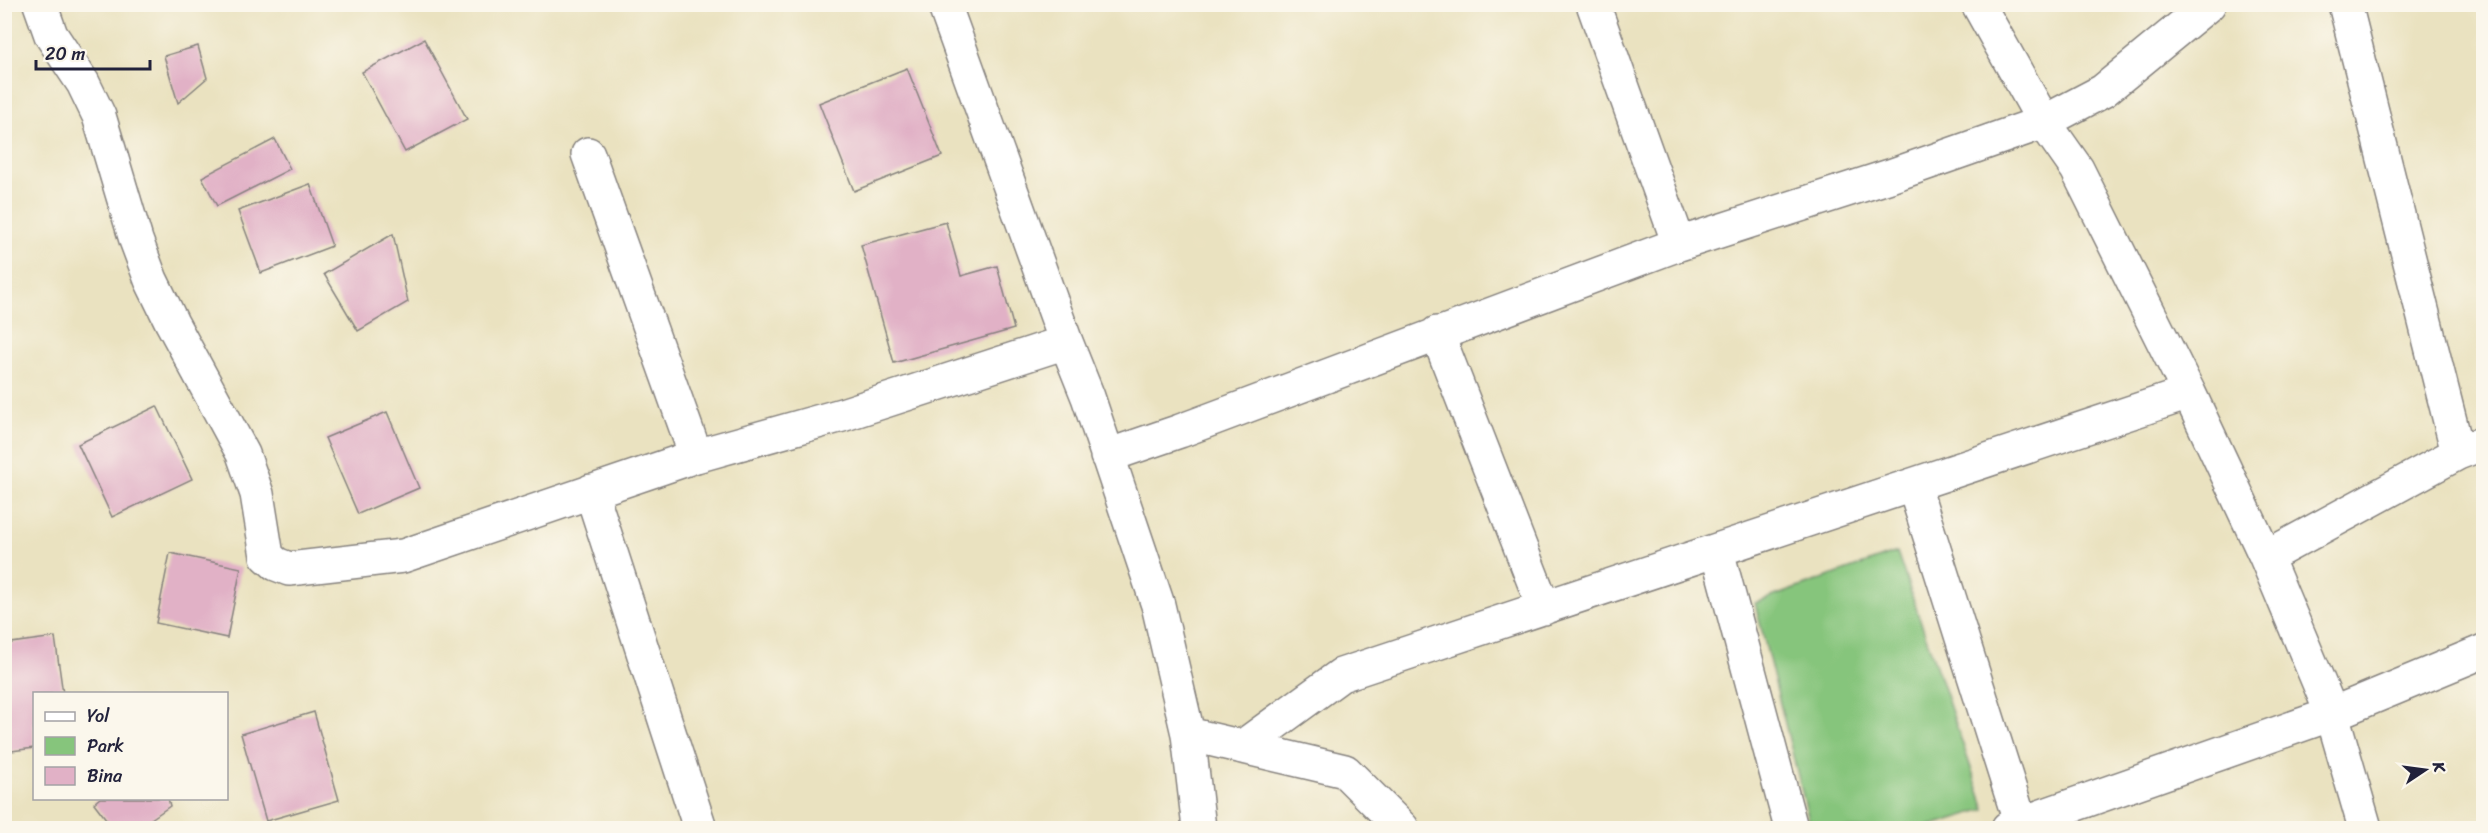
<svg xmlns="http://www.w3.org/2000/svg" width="2488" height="833" font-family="Sriracha,sans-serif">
<rect width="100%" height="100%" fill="#fbf7ec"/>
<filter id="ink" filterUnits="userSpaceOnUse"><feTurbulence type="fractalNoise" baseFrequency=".0167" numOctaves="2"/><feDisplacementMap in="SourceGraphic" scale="12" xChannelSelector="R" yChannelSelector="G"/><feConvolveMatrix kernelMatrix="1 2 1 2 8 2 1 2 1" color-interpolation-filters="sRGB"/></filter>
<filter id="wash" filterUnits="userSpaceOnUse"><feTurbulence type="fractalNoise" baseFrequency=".008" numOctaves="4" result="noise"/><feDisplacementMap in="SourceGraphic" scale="24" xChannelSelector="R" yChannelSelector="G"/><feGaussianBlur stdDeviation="1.35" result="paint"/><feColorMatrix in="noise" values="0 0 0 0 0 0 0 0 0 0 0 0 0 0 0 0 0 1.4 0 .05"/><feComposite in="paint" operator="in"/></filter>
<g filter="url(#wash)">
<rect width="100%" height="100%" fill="#eae2c0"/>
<path fill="#86c57c" stroke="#54745c" stroke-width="1.5" d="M1897,552L1985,809L1923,828H1811L1755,603Z"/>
<g id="blocks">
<path fill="#e1b1c6" d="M424,39L467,119L405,152L362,72Z
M198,46L207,78L178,103L164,56Z
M907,68L942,156L854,191L819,103Z
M275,139L290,169L217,206L202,177Z
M310,184L332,246L261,273L238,211Z
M946,222L961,276L997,266L1014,329L894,363L861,245Z
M393,234L408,302L358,331L324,274Z
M157,406L192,479L112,517L78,444Z
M387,412L419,488L358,514L325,438Z
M170,553L241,568L227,638L156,623Z
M55,637L63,694H34V748L4,752V644Z
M314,712L339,800L266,821L241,734Z
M100,798H168L170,806L138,828H113L94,803Z"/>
</g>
</g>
<g filter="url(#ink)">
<use href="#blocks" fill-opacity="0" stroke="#86827e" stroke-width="1.5"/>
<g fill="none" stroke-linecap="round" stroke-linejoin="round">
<defs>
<path id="minor" d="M40,4L51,35L83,83L99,116L136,240L151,280L172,323L243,454L257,494L267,556L276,564L289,569L403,556L696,456L842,415L1066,342
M944,4L1066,342L1088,397L1158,605L1188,734L1199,828
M1593,4L1679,244
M1978,4L2044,122L2077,169L2189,393L2266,557L2332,714L2365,828
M588,154L696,456
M1437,333L1544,608
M2458,453L2484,443
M1107,456L1180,431L1679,244L1890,176L2044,122L2103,91L2209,4
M1914,486L2022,828
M591,491L700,828
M1717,551L1791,828
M2266,557L2458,453L2345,4
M1188,734L1345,771L1402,828
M1242,747L1341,675L2189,393
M2008,828L2332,714L2484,651"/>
</defs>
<use href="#minor" stroke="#86827e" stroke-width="36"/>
<use href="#minor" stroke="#fff" stroke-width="33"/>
</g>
</g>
<rect width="2488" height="833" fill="none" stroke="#fbf7ec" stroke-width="24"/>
<rect x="33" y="692" width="195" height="108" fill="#fbf7ec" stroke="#a4a2a5" stroke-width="1.5"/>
<rect x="45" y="712" width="30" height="9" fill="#ffffff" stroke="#a4a2a5" stroke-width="1.5"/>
<text x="87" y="722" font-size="18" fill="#22223b">Yol</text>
<rect x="45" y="737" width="30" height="18" fill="#86c57c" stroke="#a4a2a5" stroke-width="1.5"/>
<text x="87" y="752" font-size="18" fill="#22223b">Park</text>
<rect x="45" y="767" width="30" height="18" fill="#e1b1c6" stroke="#a4a2a5" stroke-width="1.5"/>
<text x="87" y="782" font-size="18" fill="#22223b">Bina</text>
<g transform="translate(2425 770) rotate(77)" stroke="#fbf7ec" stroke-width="4.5" paint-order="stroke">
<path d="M0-4.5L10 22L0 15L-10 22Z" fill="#22223b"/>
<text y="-9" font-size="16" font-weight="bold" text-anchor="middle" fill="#22223b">K</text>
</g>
<path d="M36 60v9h114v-9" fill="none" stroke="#22223b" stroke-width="3"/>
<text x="45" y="60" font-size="18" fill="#22223b" stroke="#fbf7ec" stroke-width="4.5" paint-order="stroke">20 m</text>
</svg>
